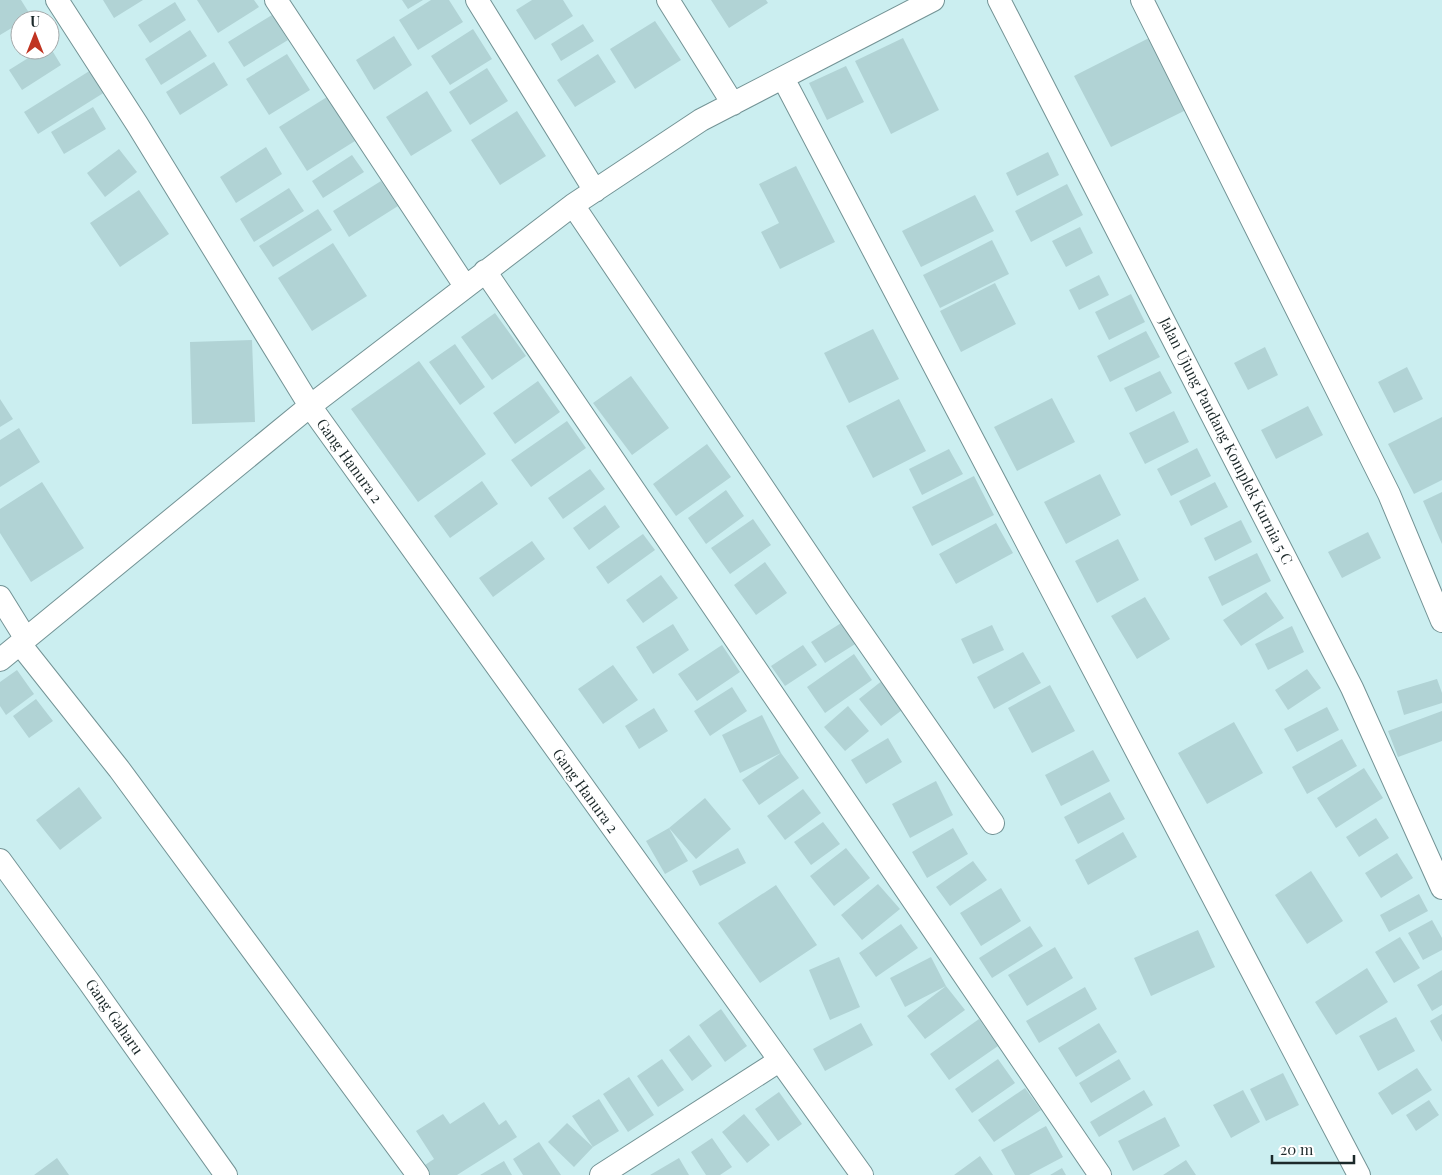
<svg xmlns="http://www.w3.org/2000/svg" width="1442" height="1175" font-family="'Playfair Display',serif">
<rect width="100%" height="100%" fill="#cbeef0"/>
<path fill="#b1d3d5" d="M0,0H21L31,16L24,20H20V23L0,35Z
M103,0H143L114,18Z
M197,0H254L259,7L218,33Z
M402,0H423L408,9Z
M431,0H449L463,22L418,50L399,20Z
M532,0H563L573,16L535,40L516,10Z
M711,0H766L768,3L729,28Z
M175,2L186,20L150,43L138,25Z
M272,15L288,40L244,67L228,42Z
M655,21L681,60L635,89L610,49Z
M583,24L594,41L561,61L551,44Z
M473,29L492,59L450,85L431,56Z
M190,30L207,56L161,85L145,59Z
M394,36L412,65L374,90L356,60Z
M903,38L939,110L891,134L855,61Z
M1149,38L1186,110L1111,147L1074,76Z
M20,40V50H28L20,55L13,44Z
M50,47L61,65L22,90L9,70L41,50H50Z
M287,54L310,90L269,115L246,79Z
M598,54L616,82L575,107L557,80Z
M214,62L228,85L180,115L166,92Z
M846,66L864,102L827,120L809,83Z
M487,68L508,101L470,125L449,92Z
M91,70L105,92L38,134L24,112Z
M427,91L452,131L411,156L386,117Z
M327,97L355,141L307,171L279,127Z
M93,107L106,129L64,154L51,132Z
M517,111L546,156L500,185L471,140Z
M266,147L282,174L236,203L220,177Z
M119,149L137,172L105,197L87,173Z
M1048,152L1059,175L1017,196L1006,173Z
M352,155L364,172L323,198L312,181Z
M796,166L835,242L780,269L761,232L779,223L759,184Z
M381,181L398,206L349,237L333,211Z
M1067,184L1083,215L1031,242L1015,211Z
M289,188L304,211L254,242L240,219Z
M139,190L169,234L120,267L90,223Z
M975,195L994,231L921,267L902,231Z
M318,209L332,230L273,267L259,246Z
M1080,227L1093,253L1066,267L1052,241Z
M992,240L1009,274L940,308L923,275Z
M333,243L367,296L312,331L278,278Z
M1099,275L1109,295L1079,310L1069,290Z
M995,283L1016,324L961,352L940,311Z
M1131,294L1145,322L1109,340L1095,312Z
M495,313L526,356L492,380L461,337Z
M873,329L899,379L849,403L824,353Z
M1146,331L1160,357L1110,382L1097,356Z
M252,340L255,422L192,424L190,342Z
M455,344L485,387L460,405L429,362Z
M1265,347L1278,375L1248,390L1234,363Z
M419,361L486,454L418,502L351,409Z
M1407,367L1423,399L1394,413L1378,382Z
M1160,371L1172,393L1136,412L1124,388Z
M631,376L669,428L632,455L593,403Z
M538,381L560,412L515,444L493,413Z
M1052,398L1075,442L1017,471L994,427Z
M0,399L13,419L0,427Z
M899,399L926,451L873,478L846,426Z
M1308,406L1323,435L1276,459L1261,430Z
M1174,411L1189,442L1145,464L1129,433Z
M1442,417V480L1414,494L1388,444Z
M567,421L586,448L531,487L511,460Z
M19,428L40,462L0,487V440Z
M707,444L731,477L676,516L653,484Z
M1197,448L1211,476L1171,496L1157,469Z
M949,449L963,474L922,495L909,469Z
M590,469L605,489L563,519L548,498Z
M1100,474L1121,515L1066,544L1044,502Z
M974,476L994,515L932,546L912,507Z
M482,481L498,504L450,538L434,516Z
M42,482L84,548L31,582L0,533V509Z
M1215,482L1228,507L1191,526L1179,501Z
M726,490L744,516L706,544L688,518Z
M1442,492V544L1423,501Z
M605,505L620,527L589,550L573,528Z
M753,519L771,545L730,574L711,548Z
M1241,520L1252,542L1215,561L1204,538Z
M996,523L1013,553L956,584L939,554Z
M1368,532L1381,558L1342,578L1328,552Z
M643,534L655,550L608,584L596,567Z
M1118,539L1139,580L1097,603L1075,561Z
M532,541L545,559L493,597L479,578Z
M1257,553L1271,581L1222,606L1208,577Z
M765,562L787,593L756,615L734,585Z
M661,575L678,598L643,623L626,600Z
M1266,592L1284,618L1241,646L1223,620Z
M1145,597L1170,639L1137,659L1111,616Z
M846,620L860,641L825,663L811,642Z
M673,624L689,650L653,674L636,647Z
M992,625L1004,650L973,664L961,639Z
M1292,626L1304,652L1268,670L1255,644Z
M722,645L740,672L697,701L678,674Z
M803,645L817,665L785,686L771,666Z
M1023,652L1041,683L994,709L977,677Z
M854,654L872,680L825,713L807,687Z
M613,665L638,700L603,724L578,689Z
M1307,669L1321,688L1288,710L1275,690Z
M17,670L34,694L6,715L0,706V682Z
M1437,679L1442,693V703L1404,715L1397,691Z
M883,680L906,707L881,726L859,699Z
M1050,685L1075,731L1032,753L1008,708Z
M732,687L747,711L710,736L694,711Z
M36,699L53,721L29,738L13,716Z
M848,706L869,731L845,751L824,727Z
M1327,707L1339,730L1297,752L1284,729Z
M654,708L668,731L639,749L625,726Z
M1442,711V741L1398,757L1388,731Z
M762,715L781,753L740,773L722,735Z
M1234,722L1263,773L1207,804L1178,753Z
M888,738L902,762L866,784L851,760Z
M1342,739L1357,766L1307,794L1292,767Z
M1093,750L1110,781L1061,806L1045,775Z
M781,753L799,778L759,805L742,780Z
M1364,768L1383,798L1336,828L1317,798Z
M936,781L953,815L910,838L892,804Z
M79,787L102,818L60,850L36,820Z
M803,789L821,813L785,840L767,816Z
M1110,792L1125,819L1078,844L1064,817Z
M705,798L731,829L696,859L669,828Z
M1376,818L1389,838L1359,857L1346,837Z
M823,822L840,844L811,865L794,842Z
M669,828L688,861L665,874L646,841Z
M953,828L968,854L927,878L912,852Z
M1123,832L1137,857L1088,885L1075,860Z
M738,848L746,863L700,886L692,871Z
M846,848L870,878L834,906L810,876Z
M1397,853L1413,878L1381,898L1365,873Z
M973,861L987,880L950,906L936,887Z
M1311,871L1343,921L1307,944L1275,895Z
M878,884L900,909L862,940L841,915Z
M776,885L817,945L760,983L718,923Z
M1001,888L1021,921L981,946L960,913Z
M1419,894L1428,911L1389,932L1380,915Z
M1432,920L1442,938V950L1423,960L1408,933Z
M901,924L918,948L876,977L859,953Z
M1030,926L1043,946L992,978L979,958Z
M1198,930L1215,967L1151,996L1134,958Z
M1400,937L1420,968L1394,983L1375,952Z
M1055,947L1073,978L1027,1006L1008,975Z
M839,957L860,1007L830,1020L809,970Z
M931,957L946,986L905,1007L890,978Z
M1367,968L1388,1002L1336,1035L1315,1002Z
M1442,970V1005L1432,1011L1417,985Z
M946,986L965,1010L925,1039L907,1016Z
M1085,987L1097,1009L1039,1043L1026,1021Z
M721,1009L747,1046L725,1062L699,1025Z
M1442,1014V1042L1430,1021Z
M1396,1017L1415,1051L1378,1071L1359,1036Z
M979,1019L998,1046L949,1080L930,1054Z
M861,1023L873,1045L825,1071L813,1049Z
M1099,1023L1117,1052L1076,1077L1058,1048Z
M689,1035L712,1066L692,1081L669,1050Z
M662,1059L684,1090L658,1107L637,1076Z
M998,1059L1015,1083L972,1113L955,1089Z
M1119,1059L1131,1079L1091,1103L1079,1083Z
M1417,1068L1432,1090L1392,1115L1378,1093Z
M1283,1073L1299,1105L1266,1121L1250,1089Z
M629,1077L654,1115L628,1132L603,1094Z
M1025,1088L1041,1110L994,1142L978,1120Z
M1144,1090L1153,1105L1099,1137L1090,1122Z
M1243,1090L1260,1122L1231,1138L1213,1105Z
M779,1092L802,1124L778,1141L755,1109Z
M599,1099L619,1131L593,1147L572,1116Z
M1429,1100L1439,1115L1416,1131L1406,1115Z
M484,1102L499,1125L506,1120L517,1137L457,1175H427L422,1167L434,1159L416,1131L443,1114L450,1124Z
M744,1114L770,1145L747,1163L722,1132Z
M1165,1117L1180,1146L1133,1171L1118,1141Z
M567,1123L593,1147L574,1167L548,1142Z
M1046,1126L1063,1157L1029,1175H1015L1001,1150Z
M712,1138L732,1167L720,1175H706L691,1152Z
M539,1142L561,1175H523L513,1159Z
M980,1156L993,1175H954Z
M57,1158L69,1175H34Z
M679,1158L689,1175H650Z
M1186,1160L1196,1175H1163Z
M504,1161L512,1175H480Z
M1062,1168L1066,1175H1050Z"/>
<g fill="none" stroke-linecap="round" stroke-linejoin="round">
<defs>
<path id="minor" d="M57,0L137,124L310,406L862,1175
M276,0L465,286
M477,0L595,191
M668,0L733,104
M999,0L1352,688L1442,888
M1142,0L1389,494L1442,621
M783,78L1359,1175
M573,205L840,602L993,823
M485,271L1100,1175
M0,597L26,639
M20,644L119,769L418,1175
M0,660L310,406L573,205L701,120L933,0
M0,860L89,982L226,1175
M601,1175L779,1061"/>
</defs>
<use href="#minor" stroke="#739395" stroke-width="24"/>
<use href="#minor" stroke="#fff" stroke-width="22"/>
</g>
<g text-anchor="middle" stroke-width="4.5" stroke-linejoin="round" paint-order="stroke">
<g font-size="15" fill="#1c292a" stroke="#fff">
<text transform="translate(1226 441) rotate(63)" y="5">Jalan Ujung Pandang Komplek Kurnia 5 C</text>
<text transform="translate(349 461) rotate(54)" y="5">Gang Hanura 2</text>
<text transform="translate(585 791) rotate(54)" y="5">Gang Hanura 2</text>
<text transform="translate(114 1017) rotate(55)" y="5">Gang Gaharu</text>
</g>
</g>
<g transform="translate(35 35)"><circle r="24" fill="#ffffff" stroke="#a4a9aa"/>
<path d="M0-4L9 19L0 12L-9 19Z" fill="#c03421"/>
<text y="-8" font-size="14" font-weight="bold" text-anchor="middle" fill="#1c292a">U</text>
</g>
<path d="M1272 1155v8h82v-8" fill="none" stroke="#1c292a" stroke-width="2.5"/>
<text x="1280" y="1155" font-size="15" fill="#1c292a" stroke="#ffffff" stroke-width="4" paint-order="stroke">20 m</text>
</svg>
